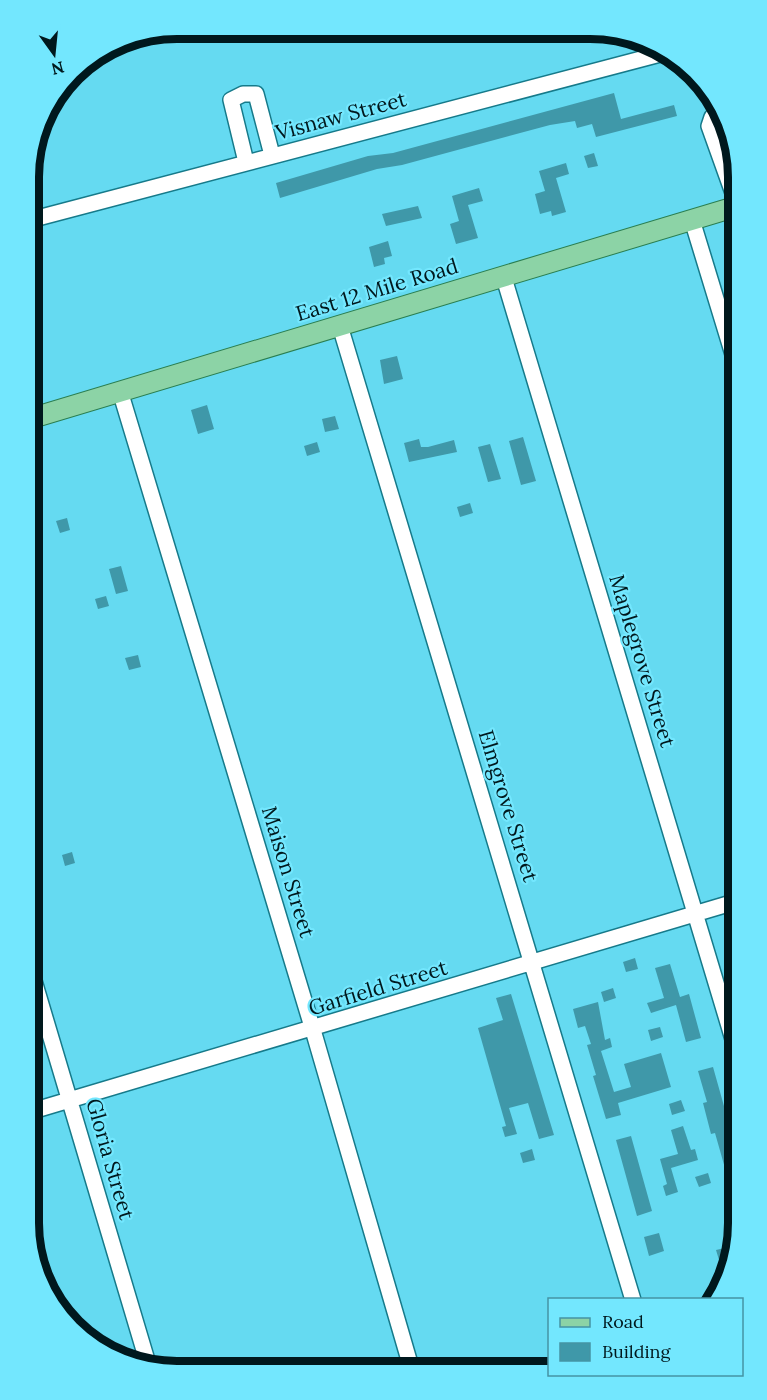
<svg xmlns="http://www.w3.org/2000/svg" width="767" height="1400" font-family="Lora,serif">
<rect width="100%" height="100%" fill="#65daf1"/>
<path fill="#3f98a9" d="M614,93L621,119L674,105L677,116L596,137L592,124L577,128L575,121L550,125L402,165L377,169L280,198L276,183L368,156L393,153Z
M594,153L598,166L588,168L584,156Z
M566,163L569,174L556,178L566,212L552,216L551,211L540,214L535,194L545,191L539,171Z
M479,188L483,201L468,205L478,238L456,244L450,224L459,221L452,196Z
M418,206L422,218L386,226L382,214Z
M388,241L392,256L384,258L385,264L374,267L369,247Z
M397,356L403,379L384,384L380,360Z
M207,405L214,429L198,434L191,410Z
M335,416L339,429L325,432L322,419Z
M523,437L536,481L521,485L509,441Z
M419,439L421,447H428L454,440L457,452L409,462L404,443Z
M317,442L320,452L307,456L304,446Z
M490,444L501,479L488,482L478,447Z
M470,503L473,513L460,517L457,507Z
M67,518L70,530L60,533L56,521Z
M121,566L128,591L116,594L109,569Z
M106,596L109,606L98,609L95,599Z
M138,655L141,667L129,670L125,658Z
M72,852L75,863L65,866L62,855Z
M738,926V962H736L726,930Z
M635,958L638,969L626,972L623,962Z
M670,964L680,997L689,994L701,1038L686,1042L676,1005L651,1013L647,1003L664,998L655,968Z
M613,988L616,998L604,1002L601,992Z
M511,994L554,1135L539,1139L528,1103L509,1108L517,1134L505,1137L502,1127L506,1126L478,1028L503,1020L496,998Z
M598,1002L605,1040L610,1038L612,1047L601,1051L614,1092L631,1087L624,1064L661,1053L671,1087L618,1103L621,1115L606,1119L593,1076L596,1075L587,1045L591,1044L585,1026L578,1028L573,1009Z
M660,1027L663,1037L651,1041L648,1030Z
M713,1067L738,1156V1206L736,1207L715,1133L711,1134L703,1103L707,1102L698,1071Z
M681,1100L685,1111L672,1115L669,1104Z
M683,1126L691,1150L695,1149L698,1160L671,1168L678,1192L666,1196L663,1186L667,1184L660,1159L678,1154L671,1130Z
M631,1136L652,1211L637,1216L616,1140Z
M532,1149L535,1160L523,1163L520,1153Z
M708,1173L711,1183L699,1187L695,1177Z
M659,1233L664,1251L649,1256L644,1237Z
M729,1247L731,1253L723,1273L716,1250Z"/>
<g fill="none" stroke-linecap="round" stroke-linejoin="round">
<defs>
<path id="minor" d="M76,69L88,63V60
M721,114L712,117L709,126L738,207
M246,162L231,100L243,94H256L272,155
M30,220L664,53
M692,220L738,371
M504,278L738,1056
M340,326L633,1300
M120,391L313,1030L411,1367
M29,964L149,1367
M29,1112L738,901"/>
<path id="major" d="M29,419L738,206"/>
</defs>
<use href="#minor" stroke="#167a8a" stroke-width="18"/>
<use href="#major" stroke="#2a7e50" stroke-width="22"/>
<use href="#minor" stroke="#fff" stroke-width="15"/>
<use href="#major" stroke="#8cd3a6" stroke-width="20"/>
</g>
<g text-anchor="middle" stroke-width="4.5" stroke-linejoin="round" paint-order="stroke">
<g font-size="21" fill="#00181d" stroke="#73e7fe">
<text transform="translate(341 116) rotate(-15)" y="7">Visnaw Street</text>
<text transform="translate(377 290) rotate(-17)" y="7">East 12 Mile Road</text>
<text transform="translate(642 661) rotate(73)" y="7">Maplegrove Street</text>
<text transform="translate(508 806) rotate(73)" y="7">Elmgrove Street</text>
<text transform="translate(288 872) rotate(73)" y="7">Maison Street</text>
<text transform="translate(378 988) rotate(-17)" y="7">Garfield Street</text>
<text transform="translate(110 1159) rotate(74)" y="7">Gloria Street</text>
</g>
</g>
<path d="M0 0H767V1400H0ZM177 39H590A138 138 0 0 1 728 177V1223A138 138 0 0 1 590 1361H177A138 138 0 0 1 39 1223V177A138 138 0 0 1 177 39Z" fill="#73e7fe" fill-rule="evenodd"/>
<path fill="none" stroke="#00181d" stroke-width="8" d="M177 39H590A138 138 0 0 1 728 177V1223A138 138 0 0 1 590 1361H177A138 138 0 0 1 39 1223V177A138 138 0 0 1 177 39Z"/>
<rect x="548" y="1298" width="195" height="78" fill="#73e7fe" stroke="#4594a4" stroke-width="1.5"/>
<rect x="560" y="1318" width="30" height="9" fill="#8cd3a6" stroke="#4594a4" stroke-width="1.5"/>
<text x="602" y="1328" font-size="18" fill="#00181d">Road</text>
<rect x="560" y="1343" width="30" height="18" fill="#3f98a9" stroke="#4594a4" stroke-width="1.5"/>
<text x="602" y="1358" font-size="18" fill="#00181d">Building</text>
<g transform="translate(54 54) rotate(165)" stroke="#73e7fe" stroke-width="4.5" paint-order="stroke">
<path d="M0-4.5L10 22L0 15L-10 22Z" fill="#00181d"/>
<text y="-9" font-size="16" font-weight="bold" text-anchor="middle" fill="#00181d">N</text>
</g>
</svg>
